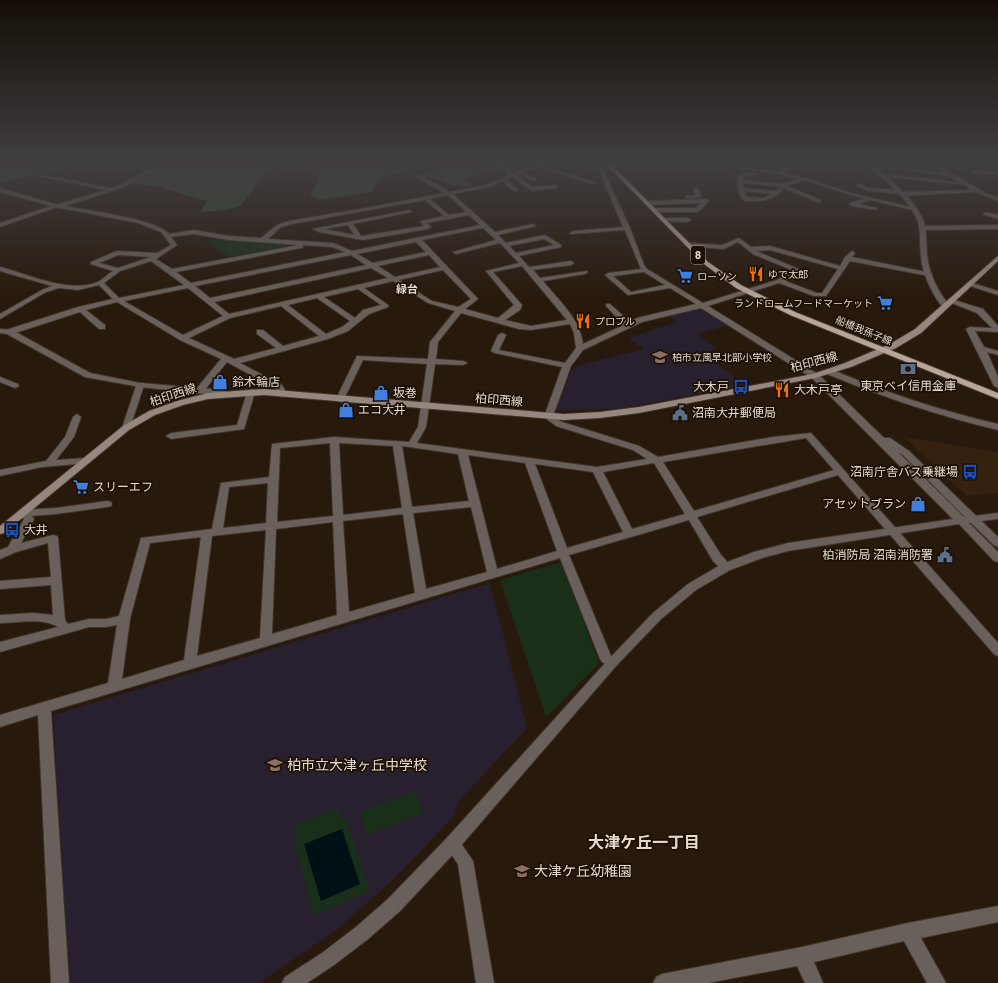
<svg xmlns="http://www.w3.org/2000/svg" width="998" height="983" font-family="Barlow,'Noto Sans JP',sans-serif">
<rect width="100%" height="100%" fill="#27190c"/>
<path fill="#34210f" d="M904,437L998,452V493L967,496Z"/>
<path fill="#28202f" d="M701,309H705L730,325L697,334L717,348L701,353L730,373L742,386L617,409L556,411L571,370L580,365L644,349L628,338L676,322L668,315Z
M490,583L527,728L458,802L454,816L397,876L334,932L258,983H69L53,715Z"/>
<path fill="#1a2f19" d="M222,239L300,244L229,257L206,241Z
M558,563L563,564L599,663L546,717L500,580Z
M414,791L423,813L368,835L360,812Z
M338,808L341,819L346,817L369,887L366,893L314,915L293,837L297,836L294,825Z"/>
<path fill="#364c34" d="M0,161H102L0,183Z
M169,161H282L280,165L265,174L240,206L226,210L201,212L207,201L156,186L132,184L170,162Z
M315,161H395L408,171L384,176L378,179L372,192L320,200L310,195L319,180L310,171V166Z
M469,161H499L507,168L462,179L473,186H455L421,174Z"/>
<path fill="#001116" d="M342,829L360,884L321,901L304,844Z"/>
<g fill="none" stroke-linecap="round" stroke-linejoin="round">
<defs>
<path id="minor" d="M173,161H180L147,174L122,188L65,206C87,210 156,219 169,234L194,230L229,236L261,238L277,225L289,221L371,207L444,193L416,177V175H420L450,192L486,185L509,175L496,161H501L513,173C527,167 542,161 557,161L543,165L596,183L591,184L538,167L523,172L536,179V181H532L519,174L516,175L533,187L555,185L557,186V188L532,191L512,177L506,180L518,189V191H514L502,181L489,187L453,194L495,232L533,224L536,226L498,235L506,243L545,235L561,245V247L519,256L529,267L571,261L574,263L571,265L533,270L540,278L587,271V273L585,274L543,281C558,300 580,318 583,344L624,325L606,306V304H610L630,322L637,318L696,304L670,288L628,295L606,276L605,275L608,273L641,269L625,230L571,234L570,233L573,231L623,227L595,161H599L630,228L644,265L647,269L703,303L777,280L794,271L753,254L738,242L723,249L687,246L684,244L685,243L722,245L739,238L751,247L770,246L840,266L845,257L852,251L855,253L852,257L931,273L932,274L929,276L850,261L826,296H814L779,283L708,306L818,374V378H812L701,308L642,322L583,350L571,366L553,416L562,422L639,446L658,457L773,437L811,433L998,643V656L994,654L838,475L697,517L721,555L732,567L730,570H722L713,561L689,520L569,555L611,656L618,663L616,666L612,668L602,662L600,659L560,558L51,711L69,983H51L38,715L0,727V715L108,683L117,625L106,627H89L0,652V642L58,627C42,617 17,623 0,623V615L33,613L53,615L51,585L0,589V581L51,577L48,543L16,552L0,559V550L8,547L24,519L18,513L23,510L56,508L107,501L111,502L112,504L111,506L107,507L56,514L32,516L34,519L21,543L53,535L57,536L58,538L65,620L68,624L89,619H106L119,616L141,538L212,529L221,483L269,477L272,444L334,437L409,442L418,427L427,364L363,360L343,401L340,402L336,399L357,356L428,359L430,342L455,311L428,303L393,281L364,288L388,305V307L369,314L348,331L328,339L240,363L282,385L287,394L283,397L280,396L276,389L227,362L203,392H197L196,390L197,388L221,359L180,340L117,302L86,310L105,325V329H99L80,312L12,334H6V330L78,307L113,299L99,285L78,290L59,288L46,292L0,319V314L42,290L52,286L0,271V267C28,274 69,294 98,282C103,279 108,274 113,271L91,264V262L117,251L157,253L171,245L161,232L138,223L55,207V205L105,190L40,176L38,174L111,188L118,186L143,172ZM448,195L466,212L449,215L430,199ZM425,200L444,216L421,221L420,222L424,226L361,236L353,224L412,212L409,210L313,229L319,232L363,240L428,229L431,227L427,223L469,215L480,225L352,251L333,243L268,239L281,227L292,224ZM348,225L354,235L324,229ZM483,228L496,240L453,252L456,254L500,243L519,263L486,271L514,305L498,318L465,309L478,299L422,240ZM194,234L229,240L299,245L172,269L156,259L177,245L171,237ZM544,239L554,245L516,253L509,246ZM416,242L426,252L373,263L357,254ZM303,245L332,247L345,252L191,283L176,272L301,248L303,247ZM770,250L838,269L822,293H817L785,281L801,272V270L756,251ZM118,255L151,257L118,268L99,263ZM351,255L366,265L210,298L195,286ZM429,255L440,267L395,277L378,266ZM151,261L184,285L119,298L104,283L120,271ZM522,266L567,320L531,326L505,320L520,310L522,305L493,272ZM371,268L388,278L229,314L214,302ZM443,270L471,299L458,307L432,301L399,280ZM644,272L665,285L631,292L613,276ZM188,288L223,316L183,335L124,301ZM358,289L381,305L363,310L355,318L324,297ZM317,298L350,321L342,327L326,334L288,305ZM281,306L319,336L283,346L263,330H257V334L276,348L234,359L189,338L230,318ZM461,313L519,329L531,330L570,324L574,333L576,348L565,363L499,350L506,335L502,333L498,335L491,351L495,353L562,367L544,417L556,426L633,450L647,459L597,467L417,443L426,427L435,364L463,365L467,363L463,361L436,359L438,342ZM806,438L834,470L694,511L663,462ZM330,443L333,516L277,522L280,448ZM339,443L393,446L402,508L343,515ZM402,446L458,454L469,501L412,507ZM468,455L525,463L557,551L497,569ZM654,463L685,514L632,529L603,472ZM535,464L593,472L623,532L567,548ZM268,483L266,523L223,528L229,487ZM471,507L487,572L426,589L413,513ZM403,514L415,593L349,612L343,521ZM333,522L337,615L272,634L276,529ZM266,530L260,638L197,656L212,536ZM201,537L184,660L122,679L130,619L150,543Z
M701,161H710L724,165L779,172L791,165L776,161L796,163L798,165L784,173L806,178L851,193L915,208L912,210L870,200L858,204L877,208V210L852,206L849,204L850,203L864,199L803,180L787,186L821,200V202H817L784,188C774,202 760,201 745,201C737,196 737,185 738,176L747,172L758,174C755,177 748,175 742,177L743,180L782,184L797,179L770,172L724,167ZM743,183L780,187L777,191L743,188ZM744,191L772,194L763,198L747,197Z
M914,161L935,163L987,194L998,197V201L976,192L902,196L900,194L867,191L856,185L859,183L868,188L900,190L902,192L971,190L964,185L882,176L880,174L958,182L949,176L867,164L869,163L944,173L932,165Z
M978,162H998V164H976Z
M972,171L998,172V174L974,173Z
M696,188L699,190L702,197L686,198V196L696,195L693,190Z
M706,199L709,201L698,212H654L651,210L654,208H696L701,203L647,205L644,203L647,201Z
M986,212L998,215V219L984,215L983,214Z
M663,218H688L691,220L688,222L661,221V219Z
M998,225V229L923,230L920,228L923,226Z
M969,282L998,291V295L967,285V283Z
M951,299L983,309L998,326V332L975,331L984,347L998,351V355L987,352L998,377V388L994,386L966,329L970,327L992,328L977,313L949,302V300Z
M827,370H833C887,393 941,411 998,424V430C939,416 883,397 827,374Z
M0,377L18,384L19,386L15,388L0,382Z
M137,383H143L144,385L130,428L126,431L123,430L122,428Z
M251,389L255,392L244,429L171,439L166,436L171,433L237,425L247,392Z
M77,414L81,417L74,437L56,460L86,458L91,461L89,463L42,467L0,476V470L46,461L65,437L73,417Z
M998,513V519L973,522L968,519L973,516Z
M452,837L458,839L473,861L494,983H476L458,864L444,844L446,839Z
M998,906V922L921,938L946,983H927L904,941L814,962L823,983H805L797,966L708,983H653L656,977L662,974L802,947L908,923Z"/>
<path id="tertiary" d="M864,161H869C887,178 910,194 922,217C927,228 926,241 927,253C928,272 938,292 950,306L948,307H944L940,304C931,291 922,273 921,256C919,243 922,229 916,217C905,194 881,180 864,161Z
M0,188L59,205L60,206L0,227V223L51,206L0,192Z
M0,329L12,330L90,373L140,383L224,390L228,393L224,396L140,387L85,377L7,334L0,333Z
M812,374H818L884,438H890L909,451L998,537V547L994,545L971,523H969L998,552V562L994,561L959,524L788,551L762,558L730,570L696,590L661,619L616,666L458,849L400,911L368,939L334,965L307,983H282L285,977L322,953L356,927L388,899L446,839L608,660L653,613L688,584L722,564L754,552L788,543L953,519L812,378ZM898,452L903,455L965,517H964Z"/>
<path id="secondary" d="M998,256V261L921,333L896,348L851,367L815,378L639,413L600,418L564,420L264,395L208,399L183,405L155,415L129,430L4,533L0,534V526L123,426L149,411L177,401L208,393L264,389L564,414L600,412L639,407L813,374L845,363L890,344L915,329Z"/>
<path id="primary" d="M603,161H608L708,262L741,285L795,312L998,393V399L790,315L736,288L704,264Z"/>
</defs>
<use href="#minor" stroke="#413428" stroke-width="2"/>
<use href="#tertiary" stroke="#413428" stroke-width="2"/>
<use href="#secondary" stroke="#413428" stroke-width="2"/>
<use href="#primary" stroke="#413428" stroke-width="2"/>
<use href="#minor" fill="#69605b" fill-rule="evenodd"/>
<use href="#tertiary" fill="#69605b" fill-rule="evenodd"/>
<use href="#secondary" fill="#95867f" fill-rule="evenodd"/>
<use href="#primary" fill="#b7a49a" fill-rule="evenodd"/>
</g>
<linearGradient id="sky" x2="0" y2="1"><stop stop-color="#150e07"/><stop offset="0.54" stop-color="#413e40"/><stop offset="1" stop-color="#413e40" stop-opacity="0"/></linearGradient>
<rect width="998" height="299" fill="url(#sky)"/>
<defs>
<symbol id="restaurant-bare" viewBox="-9 -9 18 18"><path d="M-5-6h1v4h1v-4h1v4h1v-4h1v5L-1.5 .5V6h-2V.5L-5-1ZM5-6V6H3V1.5H1.5Q1.5-4 5-6Z" fill="#e8710a" stroke="#1d1004" stroke-width="2.5" paint-order="stroke"/></symbol>
<symbol id="supermarket-bare" viewBox="-9 -9 18 18"><path d="M-6-5.5h2.5l.6 2H6L4.5 2H-2.5L-4.4-4H-6ZM-1.5 3.2a1.3 1.3 0 1 0 .1 0ZM3 3.2a1.3 1.3 0 1 0 .1 0Z" fill="#3f7fe0" stroke="#1d1004" stroke-width="2.5" paint-order="stroke"/></symbol>
<symbol id="school-bare" viewBox="-9 -9 18 18"><path d="M0-5L7-2L0 1L-7-2ZM-4 1L0 2.5L4 1V4Q0 6-4 4Z" fill="#8d6e63" stroke="#1d1004" stroke-width="2.5" paint-order="stroke"/></symbol>
<symbol id="bank-bare" viewBox="-9 -9 18 18"><path d="M-6-4H6V4H-6ZM0-2.3a2.3 2.3 0 1 0 0 4.6a2.3 2.3 0 1 0 0-4.6Z" fill="#5c6f8a" stroke="#1d1004" stroke-width="2.5" paint-order="stroke"/></symbol>
<symbol id="shop-bare" viewBox="-9 -9 18 18"><path d="M-5-2.5h2.3a2.7 3.5 0 0 1 5.4 0H5L5.5 6h-11ZM-1.5-2.5h3a1.5 2.3 0 0 0-3 0Z" fill="#3f7fe0" stroke="#1d1004" stroke-width="2.5" paint-order="stroke"/></symbol>
<symbol id="bus-bare" viewBox="-9 -9 18 18"><path d="M-5-6H5V4H4V6H2V4H-2V6H-4V4H-5ZM-3.5-4V0h7V-4ZM-3.5 1.2v1.5H-2V1.2ZM2 1.2v1.5H3.5V1.2Z" fill="#1a4fb4" stroke="#1d1004" stroke-width="2.5" paint-order="stroke"/></symbol>
<symbol id="civic-bare" viewBox="-9 -9 18 18"><path d="M-.6-6.5H3V-4.5H.6V-3L4-1V1h2V6H-6V1h2V-1L-.6-3ZM-1.2 2.5V6h2.4V2.5Z" fill="#5c6f8a" stroke="#1d1004" stroke-width="2.5" paint-order="stroke"/></symbol>
</defs>
<g fill-rule="evenodd">
<use href="#restaurant-bare" x="745" y="263" width="22" height="22"/>
<use href="#supermarket-bare" x="674" y="265" width="22" height="22"/>
<use href="#supermarket-bare" x="874" y="292" width="22" height="22"/>
<use href="#restaurant-bare" x="572" y="310" width="22" height="22"/>
<use href="#school-bare" x="649" y="346" width="22" height="22"/>
<use href="#bank-bare" x="897" y="358" width="22" height="22"/>
<use href="#shop-bare" x="209" y="371" width="22" height="22"/>
<use href="#bus-bare" x="730" y="376" width="22" height="22"/>
<use href="#restaurant-bare" x="771" y="379" width="22" height="22"/>
<use href="#shop-bare" x="370" y="382" width="22" height="22"/>
<use href="#shop-bare" x="335" y="399" width="22" height="22"/>
<use href="#civic-bare" x="669" y="402" width="22" height="22"/>
<use href="#bus-bare" x="959" y="461" width="22" height="22"/>
<use href="#supermarket-bare" x="70" y="476" width="22" height="22"/>
<use href="#shop-bare" x="907" y="493" width="22" height="22"/>
<use href="#bus-bare" x="1" y="519" width="22" height="22"/>
<use href="#civic-bare" x="934" y="544" width="22" height="22"/>
<use href="#school-bare" x="264" y="754" width="22" height="22"/>
<use href="#school-bare" x="511" y="860" width="22" height="22"/>
</g>
<g text-anchor="middle" stroke-width="3.5" stroke-linejoin="round" paint-order="stroke">
<g font-size="10" fill="#e3d9d1" stroke="#1d1004" text-anchor="start">
<text x="768" y="278">ゆで太郎</text>
<text x="697" y="280">ローソン</text>
<text x="873" y="307" text-anchor="end">ランドロームフードマーケット</text>
<text x="595" y="325">プロプル</text>
<text x="672" y="361">柏市立風早北部小学校</text>
</g>
<g font-size="10" fill="#e3d9d1" stroke="#1d1004">
<text transform="translate(864 330) rotate(22)" y="4">船橋我孫子線</text>
</g>
<rect fill="#1d1004" stroke="#a89d94" stroke-width="1" x="691" y="246" width="14" height="18" rx="3"/>
<g font-size="11" font-weight="bold" fill="#e3d9d1">
<text x="698" y="259">8</text>
</g>
<g font-size="11" font-weight="bold" fill="#e3d9d1" stroke="#1d1004">
<text x="407" y="293">緑台</text>
</g>
<g font-size="12" fill="#e3d9d1" stroke="#1d1004">
<text transform="translate(814 362) rotate(-15)" y="4">柏印西線</text>
<text transform="translate(173 395) rotate(-18)" y="4">柏印西線</text>
<text transform="translate(499 400) rotate(5)" y="4">柏印西線</text>
</g>
<g font-size="12" fill="#e3d9d1" stroke="#1d1004" text-anchor="start">
<text x="232" y="386">鈴木輪店</text>
<text x="908" y="390" text-anchor="middle">東京ベイ信用金庫</text>
<text x="729" y="391" text-anchor="end">大木戸</text>
<text x="794" y="394">大木戸亭</text>
<text x="393" y="397">坂巻</text>
<text x="358" y="414">エコ大井</text>
<text x="692" y="417">沼南大井郵便局</text>
<text x="958" y="476" text-anchor="end">沼南庁舎バス乗継場</text>
<text x="93" y="491">スリーエフ</text>
<text x="906" y="508" text-anchor="end">アセットブラン</text>
<text x="24" y="534">大井</text>
<text x="933" y="559" text-anchor="end">柏消防局 沼南消防署</text>
</g>
<g font-size="14" fill="#e3d9d1" stroke="#1d1004" text-anchor="start">
<text x="287" y="770">柏市立大津ヶ丘中学校</text>
<text x="534" y="876">大津ケ丘幼稚園</text>
</g>
<g font-size="16" font-weight="bold" fill="#e3d9d1" stroke="#1d1004">
<text x="644" y="848">大津ケ丘一丁目</text>
</g>
</g>
</svg>
